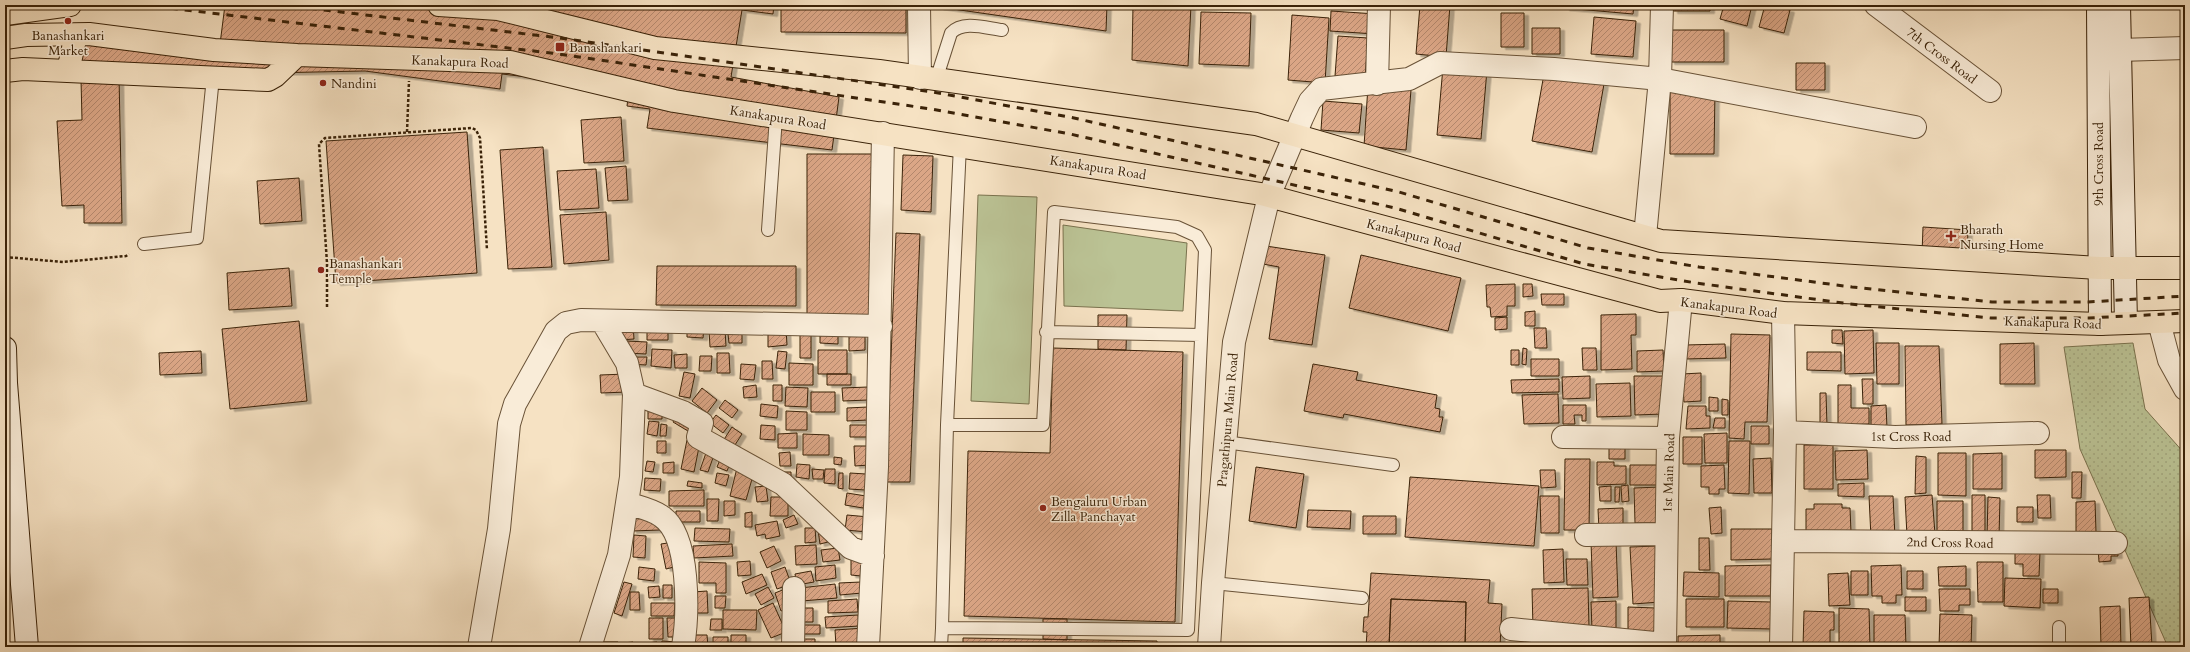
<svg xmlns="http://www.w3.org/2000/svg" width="2190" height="652" font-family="Cardo,serif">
<defs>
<pattern id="grass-dots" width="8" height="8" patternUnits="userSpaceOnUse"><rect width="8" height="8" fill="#bbc395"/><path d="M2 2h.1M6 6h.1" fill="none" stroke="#a2a77f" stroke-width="1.8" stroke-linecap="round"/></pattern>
<pattern id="building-hatch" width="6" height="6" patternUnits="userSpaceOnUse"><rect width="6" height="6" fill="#dba686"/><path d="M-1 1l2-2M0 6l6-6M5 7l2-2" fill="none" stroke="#b3876c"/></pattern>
<filter id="shadow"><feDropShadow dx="4.5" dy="2.5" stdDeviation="0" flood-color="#0004"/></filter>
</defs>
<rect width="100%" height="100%" fill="#f6e2c3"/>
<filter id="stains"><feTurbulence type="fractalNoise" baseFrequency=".005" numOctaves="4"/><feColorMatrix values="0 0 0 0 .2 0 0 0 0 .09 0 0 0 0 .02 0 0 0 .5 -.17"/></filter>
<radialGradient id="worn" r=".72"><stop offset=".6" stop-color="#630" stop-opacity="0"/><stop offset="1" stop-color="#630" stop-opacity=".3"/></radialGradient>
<path fill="url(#grass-dots)" stroke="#7a724e" d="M2133,343L2145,409L2185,454V647H2168L2080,449L2064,347Z"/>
<path fill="#bbc395" stroke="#7a724e" d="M978,195L1037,197L1029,404L971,401Z
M1063,225L1187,243L1183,311L1064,306Z"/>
<path fill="url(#building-hatch)" stroke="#3a2208" filter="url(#shadow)" d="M225,5H774L773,14L742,10L731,77L839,97L832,150L647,128L650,109L627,106L629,89L502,74L500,89L365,71L119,76L122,223H84V205L62,206L57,121L82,120L80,39L220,44Z
M781,5H906V33L781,32Z
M939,5H1107L1106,31L939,7Z
M1133,5H1191L1188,66L1132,60Z
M1420,5H1450L1446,57L1416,54Z
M1565,5H1634L1633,14L1565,8Z
M1673,5H1710V11H1673Z
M1724,5H1752L1747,26L1720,19Z
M1765,5L1790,10L1784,33L1759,27Z
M1331,11L1376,14L1375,34L1330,31Z
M1201,12L1251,13L1249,66L1199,64Z
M1501,13H1524V47H1501Z
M1292,15L1329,18L1325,83L1288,80Z
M1594,17L1636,21L1633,57L1591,54Z
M1532,28H1560V54H1532Z
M1670,30H1724V62H1670Z
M1338,36L1368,38L1365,78L1335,76Z
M1796,63H1825V90H1796Z
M1443,67L1487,70L1481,139L1437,135Z
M1544,74L1604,84L1592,152L1532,141Z
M1368,86L1411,90L1406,150L1364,146Z
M1670,91H1715L1714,154H1670Z
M2182,91H2185V138H2183Z
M1323,101L1362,104L1359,133L1321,130Z
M621,117L624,161L584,163L581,120Z
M467,132L477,273L336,283L326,141Z
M543,147L552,267L508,269L500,150Z
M807,154H873V320L807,319Z
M903,155L933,156L931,212L901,210Z
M626,166L628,200L608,201L605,168Z
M596,169L599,208L560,210L557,171Z
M299,178L302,221L260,224L257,181Z
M606,212L609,260L564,264L560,215Z
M1923,227L1968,230L1967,257L1922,254Z
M896,233L920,234L910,482H886Z
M1266,246L1325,255L1312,345L1269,339L1279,267L1263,264Z
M1361,255L1461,278L1448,331L1349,308Z
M657,266H796V306L656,305Z
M289,268L292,306L229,310L227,273Z
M1515,284V306H1507V316L1491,317L1490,307H1487L1486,285Z
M1523,284H1532L1533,296L1523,297Z
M1541,294H1564V305H1542Z
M1535,311V326H1525V312Z
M1636,314V335H1631L1632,369L1601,370V315Z
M1098,315H1127L1126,350L1098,349Z
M1507,317V329L1495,330V318Z
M299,321L307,401L230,409L222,329Z
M618,324H633L634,339L619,340Z
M687,327L704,328L703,338L687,337Z
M786,328L787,345L768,347V329Z
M820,328H838V344L820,343Z
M1534,328H1546L1547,348H1535Z
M647,329H668V340H647Z
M709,330H725L726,346L710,347Z
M1832,330H1842L1843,344L1832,343Z
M1873,330L1874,373L1845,374L1844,331Z
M742,333V343H729L728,334Z
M800,333H811V358H800Z
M1731,334L1770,335L1767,422H1745L1744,439L1729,438Z
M849,336H865V350L849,351Z
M626,341L647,342L646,354L625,353Z
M1876,343H1899V384H1877Z
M2034,343L2035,384H2000V344Z
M1725,344L1726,358L1685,359V345Z
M1905,346H1939L1942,424L1906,425Z
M1053,348L1183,352L1175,622L964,616L968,451L1050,453Z
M1523,348L1527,349L1526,365L1522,364Z
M1582,348H1596L1597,370H1583Z
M652,349L672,350L671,368L651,366Z
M818,350H847V374H818Z
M1511,350H1519V365H1511Z
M1663,350L1664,371L1637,372V351Z
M201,351L202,373L160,375L159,353Z
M778,351L787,352L785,369L776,368Z
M1807,352H1841V371L1807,370Z
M717,353H729L730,373H717Z
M687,354V368H675L674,355Z
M700,356H712L711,371H699Z
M629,357H647L646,365L629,364Z
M1531,359H1559V376H1531Z
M762,361H772L773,379H762Z
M789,363L813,364V385H789Z
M741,364L756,365L754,380L740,379Z
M1313,364L1358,372L1356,380L1437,395L1435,408L1440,409L1439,417H1443L1440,432L1344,414L1343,418L1304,411Z
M684,372L695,374L690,398L679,396Z
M1701,373V401L1684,402L1682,374Z
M626,374L627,392L601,393L600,375Z
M827,374H851V385H827Z
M1590,376V398L1563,399L1562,377Z
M1634,376H1663L1664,414L1635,415Z
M1559,379V392L1512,393L1511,380Z
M1862,379H1873V404H1863Z
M1630,383L1631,416L1597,417L1596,384Z
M756,385L757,397L744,398L743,387Z
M773,385H782V401H773Z
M1838,385H1851V408H1869V424L1838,425Z
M786,387L808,388L807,407L785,406Z
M868,387V400L843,401L842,388Z
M702,388L717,400L707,413L692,401Z
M811,392H835V412H811Z
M1820,393H1826L1827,426H1820Z
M1558,394L1559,423L1524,424L1522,395Z
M1709,397L1718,398V411H1709Z
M1722,399L1728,400V415H1722Z
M725,400L738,410L732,418L719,408Z
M761,404L778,406L777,418L760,416Z
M648,405H662V419H648Z
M1563,405H1586V421H1582V415H1574L1575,424H1563Z
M1886,405L1887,428H1871V406Z
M1688,406H1706V416H1710V428L1686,429Z
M868,407V420L847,421V408Z
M786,411L807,412V430H786Z
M678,413L698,425L693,434L673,422Z
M716,415L729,425L723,433L710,423Z
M1715,418H1725V428H1713Z
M649,421L659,422L657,436L647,434Z
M661,424L667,425L666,436H660Z
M761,425L775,426V440L760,439Z
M850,425H870L871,437H850Z
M1751,426H1769V444H1751Z
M732,427L742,434L733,448L723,441Z
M797,433V448H778V434Z
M1727,433V463H1705L1704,434Z
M803,434L829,435V455H803Z
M1683,437H1702V464H1683Z
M687,440L700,442L694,472L681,469Z
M1609,440H1625V459H1609Z
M657,441H666V453H657Z
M1729,441H1750L1749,494L1728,493Z
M1804,445H1833V489H1804Z
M854,446H868L869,465L855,466Z
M707,450L715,452L708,472L700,470Z
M1867,450L1868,479L1836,480L1835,451Z
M2035,450H2066V477L2035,478Z
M790,452L791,466H780L779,453Z
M1938,453H1966V496L1938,495Z
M2002,453V489H1973V454Z
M1916,456L1926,457V493L1915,494Z
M721,457L731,461L727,471L717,467Z
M834,457L842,458L841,465L834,464Z
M1771,458L1772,493H1754L1753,459Z
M1565,459H1590L1589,530H1564Z
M647,461L655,462L653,472L645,471Z
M674,462V473H663V463Z
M1597,462H1614V466H1626V484L1597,485Z
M797,464L810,465L809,479L796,477Z
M1630,465H1660V485H1630Z
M1724,465L1725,489H1719V494H1709V487H1701V466Z
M1256,467L1304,474L1296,528L1249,521Z
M737,468L754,472L746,500L730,496Z
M812,469L824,470L823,479H813Z
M825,469H835V484L824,483Z
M1540,470H1555L1556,487L1541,488Z
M782,472H791V481Z
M2072,472H2082L2081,498H2072Z
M717,473L729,475L726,486L715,483Z
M839,473H843V489L838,488Z
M850,473L866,474L865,490L849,489Z
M1410,477L1539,486L1534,546L1405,537Z
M645,478L661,479L660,491L644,490Z
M688,481L702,483V488L687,486Z
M1864,483V497L1838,496V484Z
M1628,485L1629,501L1622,502L1621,486Z
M766,486L768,501L757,502L755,487Z
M1611,486V501H1600L1599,487Z
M1615,487H1620L1619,502H1615Z
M1661,487V523H1635L1634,488Z
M704,490V506H669V491Z
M847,493L866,496L863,508L845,505Z
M1932,495L1935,534L1907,536L1905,497Z
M1972,495H1985V535H1972Z
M2037,495H2050L2051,518H2038Z
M1540,496H1559V533H1541Z
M1869,496H1893L1895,537L1871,538Z
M771,497H788V516H770Z
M1988,497L2000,498L1999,537H1987Z
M707,499H719L718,521H707Z
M724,501H735V515L724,516Z
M1937,501H1963V538H1937Z
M2095,501L2096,532H2076V502Z
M1814,504H1842V508H1850L1851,532L1806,533V509H1814Z
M1721,507L1722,533L1711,534L1709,508Z
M2017,507H2033V522H2017Z
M1623,508V529L1599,530L1598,509Z
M1308,510L1351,511L1350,529L1307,527Z
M676,511H700V522H676Z
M752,512V527H745V513Z
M794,515L798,524L786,528L783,520Z
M847,515L869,517L868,532L845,530Z
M1363,516H1396V534H1363Z
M659,518L660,530L632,531L631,519Z
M777,521L780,536L766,539L765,534L757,536L755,525Z
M695,528L730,529L729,542L694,541Z
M805,528H815L816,542L805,543Z
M826,529L828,542L820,544L818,530Z
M1731,529H1772V559L1731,560Z
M634,535L646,536L645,558L633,557Z
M1699,538H1709L1710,570H1699Z
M1616,541L1618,597L1593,598L1591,542Z
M674,542L678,566L666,569L661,544Z
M732,544L733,556L694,558L693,546Z
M816,545L817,564L796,565L795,546Z
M774,546L781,561L767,568L760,552Z
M1657,546L1660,602L1633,604L1630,547Z
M2117,546L2118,556H2111V561L2099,562L2098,547Z
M838,548L840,560L823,562L821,550Z
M1563,549L1564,582L1544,583L1543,550Z
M2015,552H2040L2039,576H2023V564H2015Z
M851,556H862L861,576L851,575Z
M1566,559H1587L1588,585H1567Z
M750,561L751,575L738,576L737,562Z
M699,562L726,563V593H716V583H699Z
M1977,562H2003V602H1978Z
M835,565L836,578L816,581L815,567Z
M1771,565V596H1725V566Z
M1901,565L1902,595H1896V603H1882V596H1872L1871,566Z
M1966,566V586H1939L1938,567Z
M639,567L655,569L654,581L638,579Z
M785,567L791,584L777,589L771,572Z
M811,571L814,582L797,585L795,574Z
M1851,571H1868V595H1851Z
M1907,571H1923V589H1907Z
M1684,572L1719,573V597L1683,596Z
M1371,573L1490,580L1488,603L1502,604L1500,647H1465L1466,602L1391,599L1389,647H1366L1367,632H1363L1364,617H1368Z
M1848,573L1850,605L1829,606L1828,574Z
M762,574L767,585L746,594L742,582Z
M2005,578L2041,579L2040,608L2004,606Z
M624,582L632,584L622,616L614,613Z
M861,582L862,593L840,595L839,583Z
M835,584L837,598L802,601L800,588Z
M663,585H672V598H663Z
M659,586L660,597L649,598L648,587Z
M768,587L774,598L761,605L755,594Z
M1588,588L1589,627L1533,628L1532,589Z
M785,589L791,608L781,611L775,593Z
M1939,589H1970V605H1959V611H1940Z
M2043,589H2058V603H2043Z
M707,591L708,613H694L693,592Z
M630,592H639L640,610H630Z
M715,596H726L725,608H715Z
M1905,597H1926V611H1905Z
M2149,597L2152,646L2131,647L2129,598Z
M857,599L858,612L828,613V601Z
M1391,599L1466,602L1465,647H1389Z
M1686,599H1724V627H1686Z
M1616,601V630H1592L1591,602Z
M1728,601L1772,602V629L1727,628Z
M651,603H675L674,616H651Z
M773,603L786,632L771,638L758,610Z
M2120,606L2121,647H2101L2100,607Z
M1628,607L1656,608V637H1628Z
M798,608H813V622H799Z
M1839,608L1869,609L1870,647H1839Z
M723,610H757L756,630L723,629Z
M1804,611L1834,612V630H1830V647H1803Z
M1940,614L1972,615L1971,647H1939Z
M858,615L859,626L826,628L825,617Z
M1874,615H1905L1906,647H1874Z
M649,618H663V639H649Z
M667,618H676V637H668Z
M711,619H722V630H710Z
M1043,619H1067V640L1043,639Z
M798,625H820V634H798Z
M865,628L866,645L836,646L835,630Z
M688,635H707L708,647H689Z
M731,635H746V647H731Z
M1720,635V647H1678V636Z
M713,637H728V647H713Z
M963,638L1157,641V647H963Z
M796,639H815V647H795Z
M662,641L677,642V647H661Z
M600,642H618V647H600Z
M633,642V647H623V643Z
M657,642V647H646L645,643Z
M1525,645H1548V647H1525Z"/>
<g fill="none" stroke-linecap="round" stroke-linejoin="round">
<defs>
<path id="service" d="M936,80L951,33C963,20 986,28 1002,30
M768,230L776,117
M144,244L197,238L213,77
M1046,332L1201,335
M947,425H1043L1054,212L1177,227L1197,236L1205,250L1188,630L942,628L947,425L960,145
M1225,442L1393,465
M1213,583L1362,598
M2059,627V647
M941,647L942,628"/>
<path id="minor" d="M919,5L920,78
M1876,5L1990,91
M2119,50L2185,48
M1377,84L1379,5
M1645,236L1660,79L1662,5
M2159,322L2169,360L2185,389
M634,394L683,412L702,423L698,437L783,484L851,548L873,556
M1785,432L1895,437L2038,433
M1563,437L1668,438
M627,503C638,507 651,509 661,516C691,535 688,616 683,647
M1586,535L1666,534
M1784,541L2116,543
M1511,629L1665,644
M479,647L499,529L509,424L515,404L556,331L566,323L581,320L881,326
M590,647L619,555L631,477L634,394L627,363L602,321
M793,647L794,588
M868,647L877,467L883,133
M1209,647L1213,583L1234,342L1269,196L1302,118L1310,101L1321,89L1409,79L1440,63L1554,69L1660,79L1915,127
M1665,647L1668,438L1681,300
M1781,647L1785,432L1783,313"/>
<path id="secondary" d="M2098,5L2100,324
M2119,5L2126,323
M5,348L6,383L27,647"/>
<path id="primary" d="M439,5L498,9L655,48L879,71L1256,124L1661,241L2099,268H2185
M5,14L70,5
M5,38L26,35L89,34L214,50L297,55L510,62L674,101L1261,194L1660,301L1681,300L1783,313L2100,324L2185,321
M5,71L23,69L268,80L275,76L297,55
M68,71L76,35"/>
</defs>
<use href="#service" stroke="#695237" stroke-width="14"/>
<use href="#minor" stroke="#695237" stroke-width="24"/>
<use href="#secondary" stroke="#3a2208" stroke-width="24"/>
<use href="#primary" stroke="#3a2208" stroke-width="24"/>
<path stroke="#3a2208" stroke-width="2.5" stroke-dasharray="3 2" stroke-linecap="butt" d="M407,132L409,81
M5,257L63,262L126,256L129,254
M327,307V263L319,144L325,138L472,128L476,130L480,138L487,250"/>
<use href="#service" stroke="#f9ecd8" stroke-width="12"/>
<use href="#minor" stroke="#f9ecd8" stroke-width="22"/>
<use href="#secondary" stroke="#f9ecd8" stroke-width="22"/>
<use href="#primary" stroke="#f6e2c3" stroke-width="22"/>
<path stroke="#3a2208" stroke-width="3" stroke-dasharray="7 7" stroke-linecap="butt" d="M143,5L559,54L931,109L1070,134L1395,208L1584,264L1696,283L1850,304L1991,318H2089L2185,313
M282,5L560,38L933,92L1074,118L1399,192L1588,248L1699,267L1852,287L1992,302H2088L2185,296"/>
</g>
<g fill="#8f2418" stroke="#f9ecd8" stroke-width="1.5">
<circle cx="68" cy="21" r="4"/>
<rect x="555" y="42" width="10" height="10" rx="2"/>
<circle cx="323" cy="83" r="4"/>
<path d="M1949 230h4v4h4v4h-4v4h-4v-4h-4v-4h4z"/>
<circle cx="321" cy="270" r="4"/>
<circle cx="1043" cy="508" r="4"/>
</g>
<g text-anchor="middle" stroke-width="3" stroke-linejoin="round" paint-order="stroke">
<g font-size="13" fill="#3a2208" stroke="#f9ecd8" text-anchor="start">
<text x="68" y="40" text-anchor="middle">Banashankari<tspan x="68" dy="15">Market</tspan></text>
<text x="569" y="52">Banashankari</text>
<text x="331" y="88">Nandini</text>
<text x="1960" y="234">Bharath<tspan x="1960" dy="15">Nursing Home</tspan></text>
<text x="329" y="268">Banashankari<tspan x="329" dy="15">Temple</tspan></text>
<text x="1051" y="506">Bengaluru Urban<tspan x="1051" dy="15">Zilla Panchayat</tspan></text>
</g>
<g font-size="13" fill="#3a2208" stroke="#f9ecd8">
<text transform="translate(1942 55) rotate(37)" y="5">7th Cross Road</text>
<text transform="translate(460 61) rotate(2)" y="5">Kanakapura Road</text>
<text transform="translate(778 117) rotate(9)" y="5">Kanakapura Road</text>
<text transform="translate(2098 164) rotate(-90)" y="5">9th Cross Road</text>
<text transform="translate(1098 167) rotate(9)" y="5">Kanakapura Road</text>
<text transform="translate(1414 235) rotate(15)" y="5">Kanakapura Road</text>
<text transform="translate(1729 307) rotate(7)" y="5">Kanakapura Road</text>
<text transform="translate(2053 322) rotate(2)" y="5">Kanakapura Road</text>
<text transform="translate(1227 420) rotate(-85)" y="5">Pragathipura Main Road</text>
<text x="1911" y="441">1st Cross Road</text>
<text transform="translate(1668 473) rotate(-88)" y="5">1st Main Road</text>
<text transform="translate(1950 542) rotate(1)" y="5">2nd Cross Road</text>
</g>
</g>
<rect width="2190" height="652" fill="none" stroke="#f6e2c3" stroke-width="20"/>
<rect x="6" y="6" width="2178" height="640" fill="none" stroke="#3a2208" stroke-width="2"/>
<rect x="10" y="10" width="2170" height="632" fill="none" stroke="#3a2208"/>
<rect width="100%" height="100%" filter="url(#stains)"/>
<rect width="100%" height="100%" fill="url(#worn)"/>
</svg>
